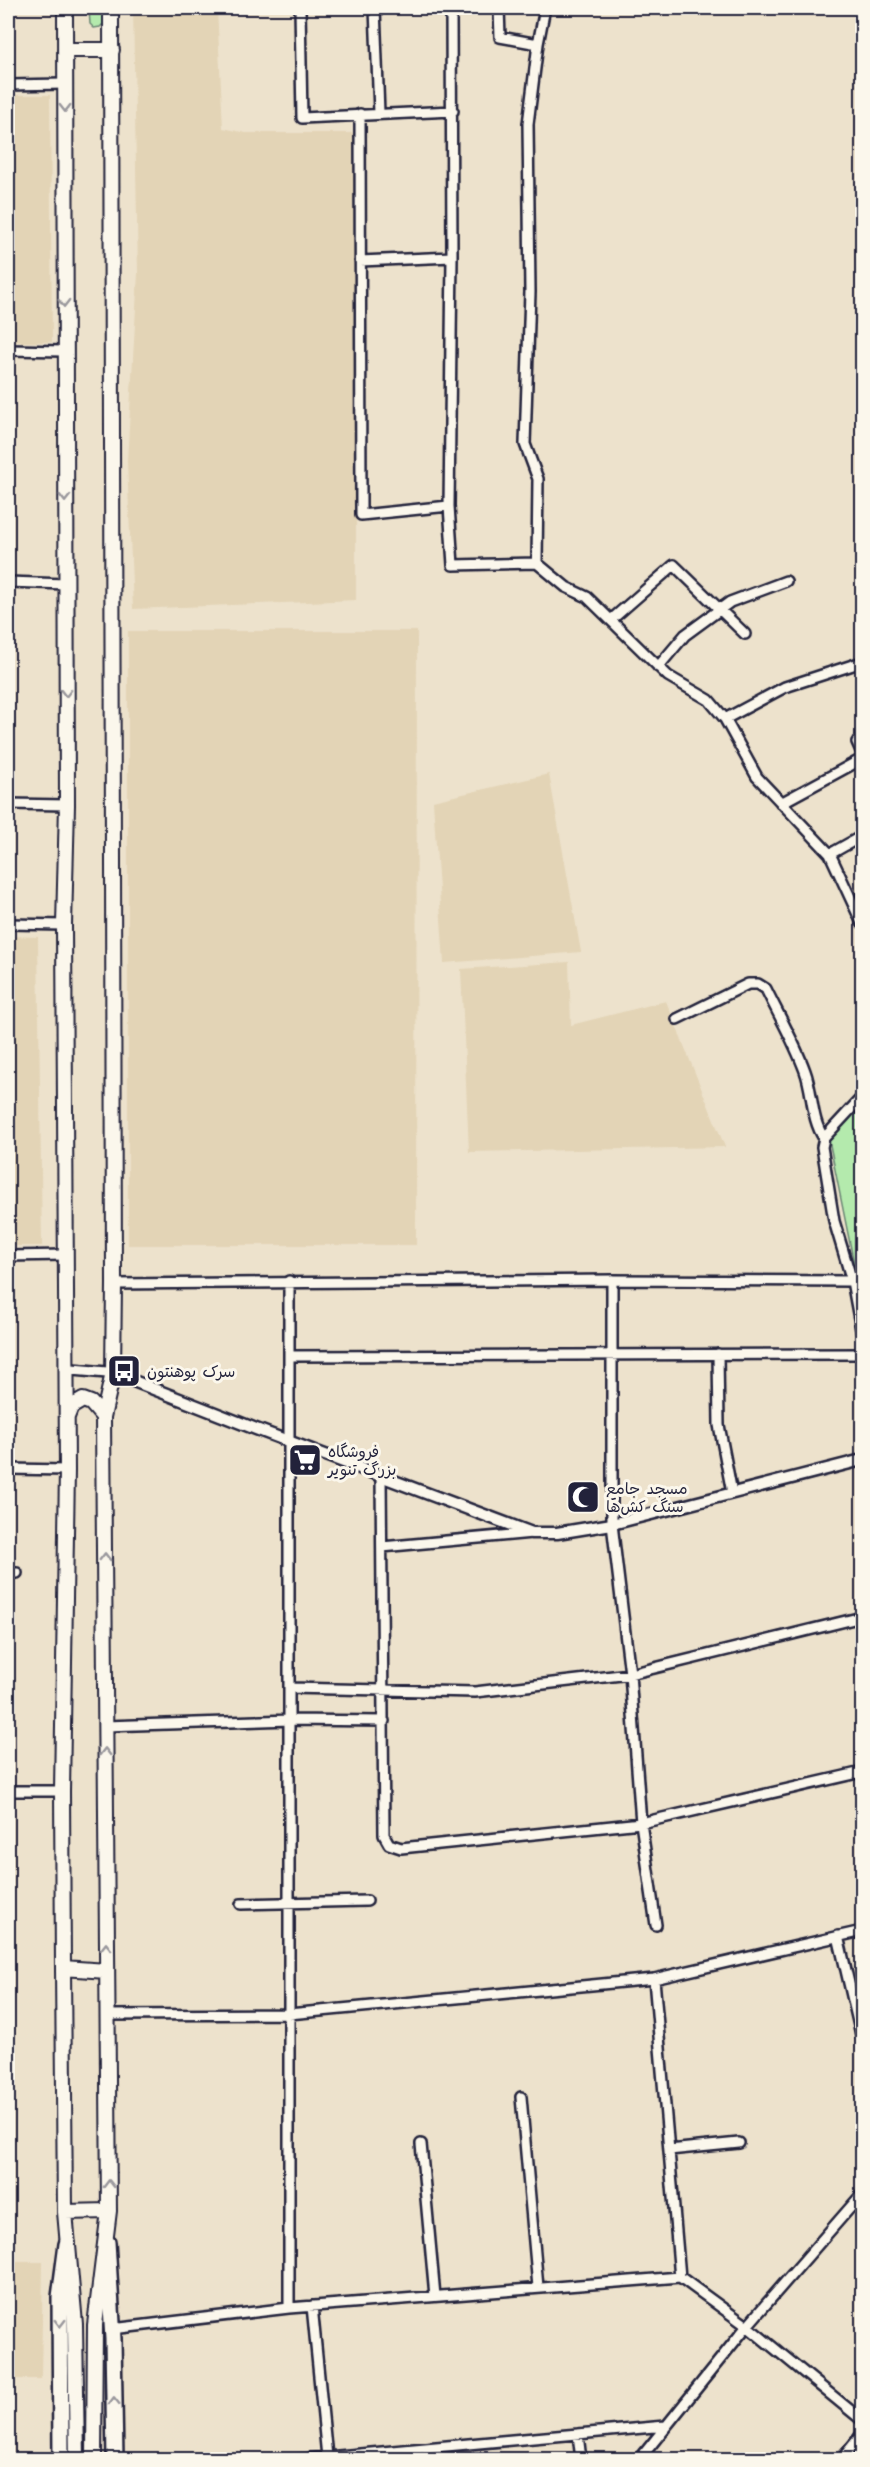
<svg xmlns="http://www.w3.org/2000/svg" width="870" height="2467" font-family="Kalam,'Playpen Sans Arabic',sans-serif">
<rect width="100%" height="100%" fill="#ede2cc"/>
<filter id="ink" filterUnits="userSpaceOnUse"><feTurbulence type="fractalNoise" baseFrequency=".0167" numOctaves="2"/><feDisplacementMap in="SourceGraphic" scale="12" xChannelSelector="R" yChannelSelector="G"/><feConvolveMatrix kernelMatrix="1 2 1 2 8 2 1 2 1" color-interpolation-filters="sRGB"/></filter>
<g filter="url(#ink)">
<path fill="#e3d4b6" d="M133,8H217L223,128L246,133H356V600L133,609L127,461L138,273Z
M8,95H50L52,342H8Z
M128,631H417L416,1245H128Z
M549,774L581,952L444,963L433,801Z
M8,936L38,937L42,1246H8Z
M569,962L571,1025L666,1001L725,1147L469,1152L461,969Z
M8,2262H43L41,2379H8Z"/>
<path fill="#b4eaad" stroke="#6b8674" stroke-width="1.5" d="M89,8H103V24L100,27L94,28L90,24Z
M862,1105V1303L829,1140Z"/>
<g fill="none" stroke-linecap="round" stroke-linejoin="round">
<defs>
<path id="minor" d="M300,8L302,118L453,111
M375,8L379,113
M451,8L452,257L449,506L453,565L537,563L566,587L587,597L668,676L709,700L725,719L757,777L830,854L862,923
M499,8L500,37L538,44
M8,85L65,84
M360,114L361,515L449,506
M360,261L452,257
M8,350L64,351
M537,563L538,479L525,444L530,292L528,124L538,44L545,8
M8,582L66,584
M611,620L674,565L745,634
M658,667L685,635L730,602L786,581
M725,719L785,687L862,662
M857,742L862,753
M781,803L862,759
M8,804L67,805
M830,854L862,836
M8,924L64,925
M677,1019L748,984H758L766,989C779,1016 795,1043 805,1071C813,1092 811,1120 824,1138
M862,1097L824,1138L822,1147L834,1221L852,1281L862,1335
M8,1256L65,1255
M612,1280V1524L630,1674L641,1823L656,1925
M114,1284L612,1280L852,1281
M718,1354L719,1425L732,1493
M290,1356L862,1354
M8,1469L67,1470
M381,1477L384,1835L389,1844L401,1848L641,1823L862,1772
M382,1547L532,1533
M8,1573H17
M289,1688L475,1692L630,1674L862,1617
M105,1726L290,1720L384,1721
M8,1791H62
M241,1904L367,1901
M838,1936L862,2039
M654,1979L680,2277
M107,2015L289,2014L654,1979L862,1931
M521,2097L538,2287
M421,2144L435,2296
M669,2150L739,2143
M312,2306L327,2457
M289,2308V1281
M112,2329L289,2308L680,2277L747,2326L862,2420
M578,2434L581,2460
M295,2460L665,2426
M639,2460L747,2326L862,2194
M841,2460L862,2434"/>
<path id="tertiary" d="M66,1369L113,1373L256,1429L532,1533H557L612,1524L862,1460"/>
<path id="primary" d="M65,8L67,805L64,925L67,1470L62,1791L63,1968L65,2212L75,2324L77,2460
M65,50H112
M67,1417L71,1407L83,1400L91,1403L103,1417
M63,1968L107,1971
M65,2212L109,2211
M94,2460L95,2325L109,2211L103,1417L113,1373L114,1284L111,8"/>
<path id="trunk" d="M107,2242L113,2339L115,2460
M61,2460L60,2297L67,2244"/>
</defs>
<use href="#minor" stroke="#22223b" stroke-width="14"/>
<use href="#tertiary" stroke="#22223b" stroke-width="15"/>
<use href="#primary" stroke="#22223b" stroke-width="18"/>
<use href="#trunk" stroke="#22223b" stroke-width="20"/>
<use href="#minor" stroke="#fbf7ec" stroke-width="9"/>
<use href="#tertiary" stroke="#fbf7ec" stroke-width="10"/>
<use href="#primary" stroke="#fbf7ec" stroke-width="14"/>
<use href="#trunk" stroke="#fbf7ec" stroke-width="15"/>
</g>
<defs><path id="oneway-chevron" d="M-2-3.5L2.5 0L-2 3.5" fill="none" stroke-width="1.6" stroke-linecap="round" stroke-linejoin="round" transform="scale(1.5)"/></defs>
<g stroke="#99979c">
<use href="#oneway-chevron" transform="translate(65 108) rotate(90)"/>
<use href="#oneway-chevron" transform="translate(64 303) rotate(90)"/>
<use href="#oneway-chevron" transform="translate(65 498) rotate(90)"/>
<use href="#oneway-chevron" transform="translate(66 693) rotate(90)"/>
<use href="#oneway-chevron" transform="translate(105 1557) rotate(-90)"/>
<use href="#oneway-chevron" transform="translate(105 1752) rotate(-90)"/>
<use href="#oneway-chevron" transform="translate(106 1947) rotate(-90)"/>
<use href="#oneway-chevron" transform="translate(109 2184) rotate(-91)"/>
<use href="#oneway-chevron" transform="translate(60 2323) rotate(90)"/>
<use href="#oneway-chevron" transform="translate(114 2401) rotate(-91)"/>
</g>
</g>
<defs>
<symbol id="bus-square" viewBox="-11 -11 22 22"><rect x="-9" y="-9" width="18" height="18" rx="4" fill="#22223b" stroke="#fbf7ec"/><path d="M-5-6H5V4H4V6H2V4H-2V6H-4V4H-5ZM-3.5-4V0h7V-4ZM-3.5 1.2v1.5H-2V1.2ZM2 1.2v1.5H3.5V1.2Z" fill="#fff"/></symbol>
<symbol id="supermarket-square" viewBox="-11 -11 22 22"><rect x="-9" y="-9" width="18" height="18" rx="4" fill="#22223b" stroke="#fbf7ec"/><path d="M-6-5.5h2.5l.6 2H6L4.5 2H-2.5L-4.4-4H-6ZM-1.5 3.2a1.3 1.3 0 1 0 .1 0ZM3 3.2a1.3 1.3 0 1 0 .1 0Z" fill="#fff"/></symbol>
<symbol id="mosque-square" viewBox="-11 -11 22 22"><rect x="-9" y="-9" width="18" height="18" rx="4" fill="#22223b" stroke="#fbf7ec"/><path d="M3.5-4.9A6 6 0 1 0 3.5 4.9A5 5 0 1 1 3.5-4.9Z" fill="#fff"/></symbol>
</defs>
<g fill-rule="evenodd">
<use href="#bus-square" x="105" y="1352" width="38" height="38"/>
<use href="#supermarket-square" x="286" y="1441" width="38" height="38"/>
<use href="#mosque-square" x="564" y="1478" width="38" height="38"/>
</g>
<g text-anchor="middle" stroke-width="6" stroke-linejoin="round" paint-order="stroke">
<g font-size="16" fill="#22223b" stroke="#fbf7ec" text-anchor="start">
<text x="147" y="1377">سرک پوهنتون</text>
<text x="328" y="1457">فروشگاه<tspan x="328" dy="18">بزرگ تنویر</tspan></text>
<text x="606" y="1494">مسجد جامع<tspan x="606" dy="18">سنگ کش‌ها</tspan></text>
</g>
</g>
<rect width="870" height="2467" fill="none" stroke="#fbf7ec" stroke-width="30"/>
<rect x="15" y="15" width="840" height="2437" fill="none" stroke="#22223b" stroke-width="2" filter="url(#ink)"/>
</svg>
